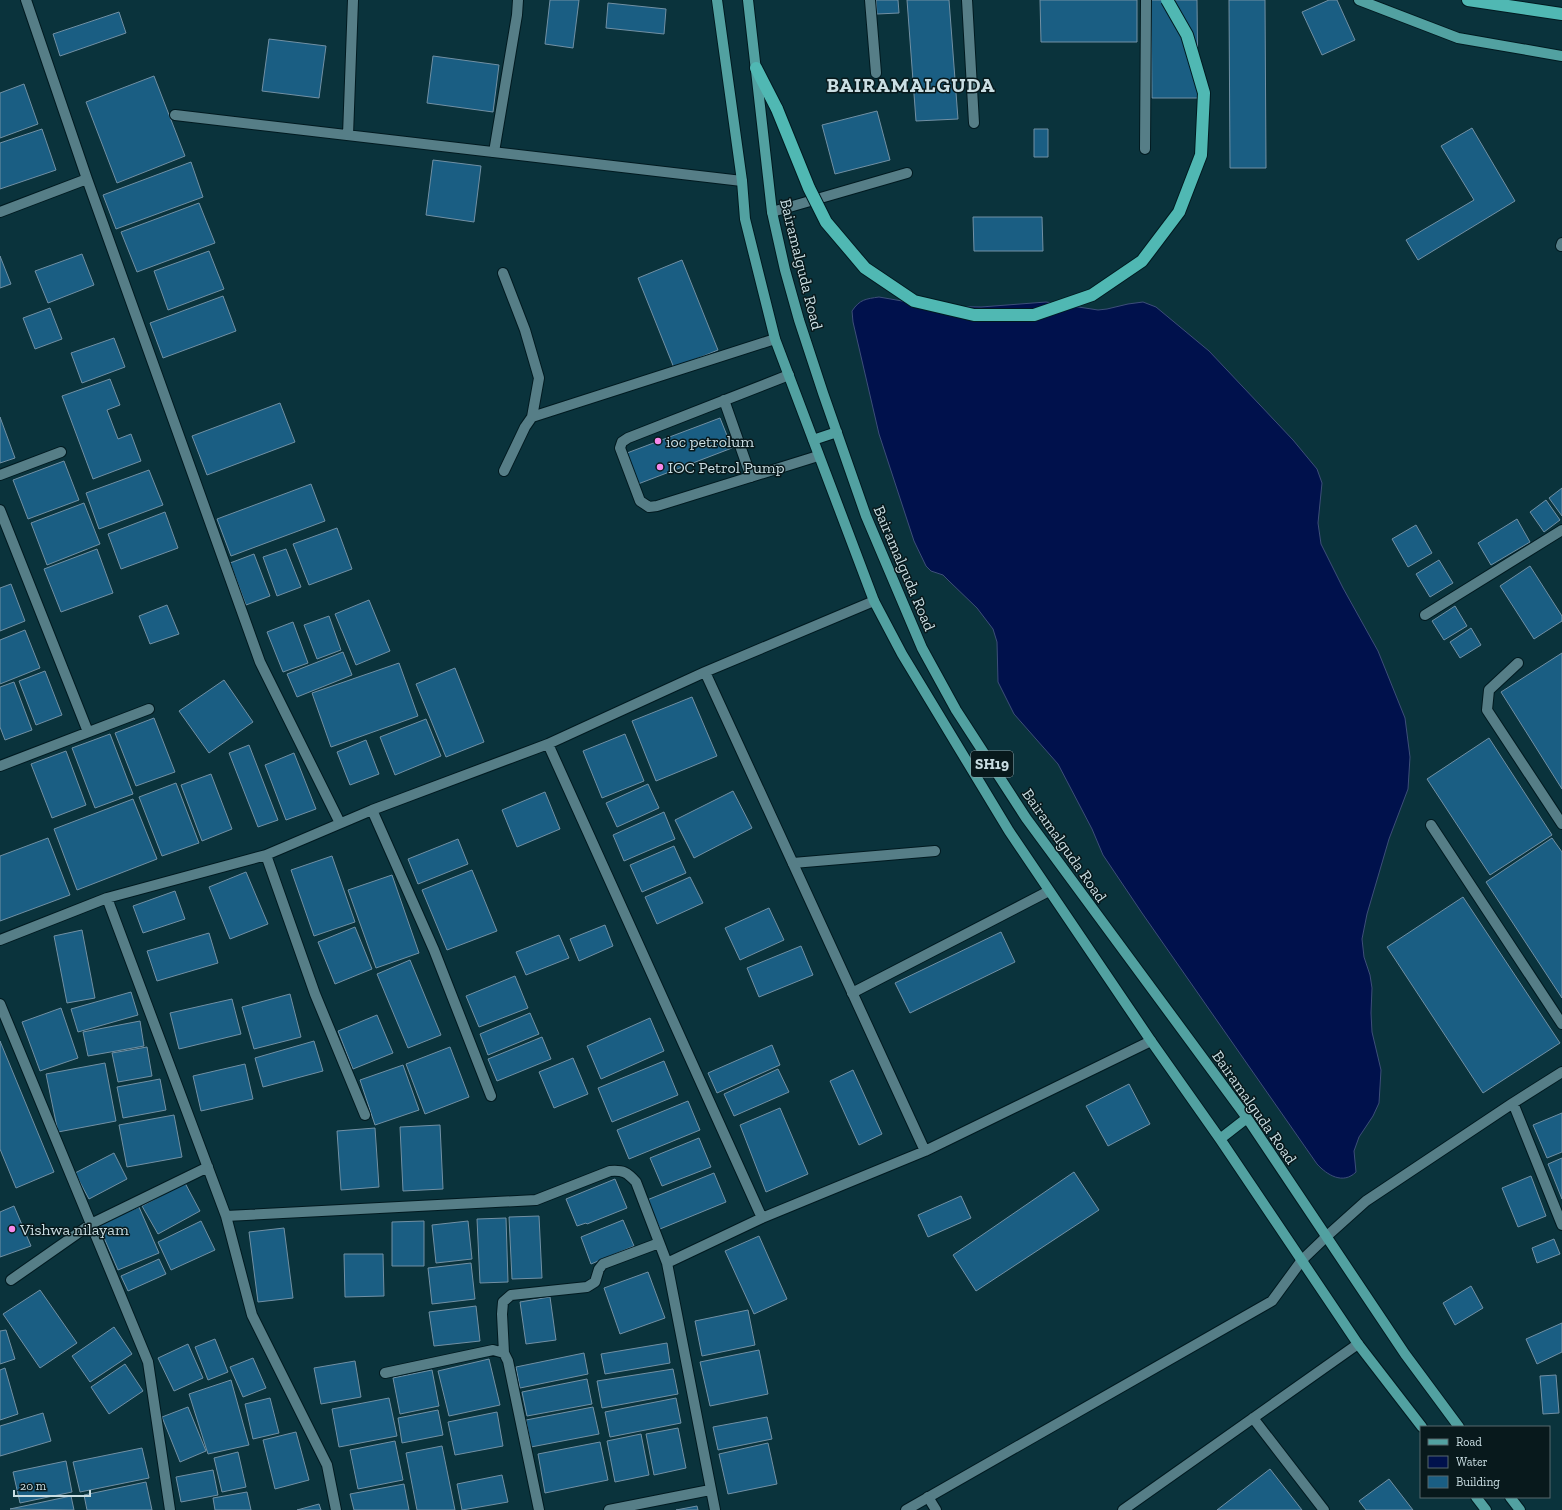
<svg xmlns="http://www.w3.org/2000/svg" width="1562" height="1510" font-family="'Zilla Slab',serif">
<rect width="100%" height="100%" fill="#0a333c"/>
<path fill="#00114c" stroke="#3d4e79" d="M879,297L931,306L981,307L1046,302L1098,310L1107,309L1128,304L1143,302L1156,307L1209,351L1293,440L1317,469L1322,483L1318,523L1321,544L1343,588L1378,651L1405,718L1410,757L1408,789L1389,839L1367,914L1362,939L1364,957L1370,975L1372,988L1371,1013L1372,1032L1381,1070L1379,1103L1373,1116L1359,1137L1354,1151L1356,1172C1343,1185 1327,1175 1317,1164L1142,913L1103,855L1092,829L1058,764L1014,714L998,682L997,642L993,629L977,608L949,581L943,575L931,571L926,566L914,541L879,434L853,322L852,311C860,299 866,299 879,297Z"/>
<path fill="#1a5e83" stroke="#7190a4" d="M550,0H579L573,48L545,44Z
M876,0H898L899,13L877,14Z
M907,0H949L958,119L916,121Z
M1040,0H1137V42H1041Z
M1151,0H1197L1198,98H1152Z
M1229,0H1265L1266,168H1230Z
M1329,0H1337L1355,40L1322,55L1302,12Z
M608,3L666,9L664,34L606,28Z
M119,12L126,33L60,56L53,34Z
M269,39L326,46L319,98L262,91Z
M433,56L499,65L493,112L427,103Z
M154,76L185,156L117,183L86,102Z
M24,84L38,124L0,138V93Z
M877,111L890,160L835,174L822,125Z
M1472,128L1515,201L1418,260L1406,240L1474,200L1441,146Z
M42,129L56,170L0,189V143Z
M1034,129H1048V157H1034Z
M433,160L481,166L474,222L426,215Z
M191,162L203,197L116,229L103,195Z
M199,203L215,243L137,272L121,232Z
M973,217H1042L1043,251H974Z
M209,251L224,289L168,310L154,271Z
M82,254L94,285L48,303L35,271Z
M0,256L11,284L0,288Z
M682,260L718,350L674,368L638,278Z
M223,296L236,331L163,358L150,323Z
M50,308L62,339L35,349L23,318Z
M114,338L125,367L82,383L71,353Z
M110,379L120,405L107,410L118,439L131,434L141,461L93,479L62,396Z
M280,403L295,442L207,475L192,436Z
M0,417L15,458L0,463Z
M720,418L732,448L638,484L627,453Z
M64,461L79,500L28,519L13,480Z
M149,470L163,505L99,529L86,493Z
M311,484L325,521L231,556L217,519Z
M1562,488V516L1549,498Z
M1546,500L1560,520L1544,532L1530,512Z
M84,503L100,544L47,565L31,523Z
M165,512L178,548L121,569L108,534Z
M1517,519L1530,542L1491,565L1478,543Z
M1416,525L1432,553L1408,567L1392,539Z
M337,528L352,569L309,585L293,544Z
M97,549L113,593L61,612L44,569Z
M286,549L301,587L277,596L263,557Z
M254,554L270,596L246,605L230,563Z
M1439,560L1453,583L1430,597L1416,574Z
M1530,566L1562,616V621L1534,639L1500,586Z
M11,584L25,621L0,631V588Z
M369,600L390,651L356,665L335,614Z
M167,605L179,634L150,644L139,616Z
M1455,606L1467,626L1444,640L1432,621Z
M329,616L341,650L317,659L304,625Z
M293,622L308,663L283,672L267,632Z
M1471,628L1481,645L1460,658L1450,642Z
M25,630L40,668L0,684V640Z
M343,652L352,675L297,697L287,674Z
M1562,653V789L1501,692Z
M399,663L418,716L331,747L312,693Z
M455,668L484,742L446,757L416,684Z
M45,671L62,715L36,725L19,681Z
M224,680L253,722L209,753L179,711Z
M14,682L32,730L5,740L0,727V687Z
M692,697L717,756L656,781L632,721Z
M154,718L175,772L136,786L115,733Z
M426,719L441,756L395,775L380,737Z
M110,734L133,794L95,808L72,748Z
M625,734L644,781L602,798L583,751Z
M1489,738L1552,835L1490,875L1427,779Z
M366,740L379,774L350,785L337,752Z
M249,745L278,820L258,827L229,753Z
M66,751L86,805L52,818L31,764Z
M294,753L316,809L286,820L265,765Z
M211,774L232,829L202,841L181,785Z
M176,783L199,843L162,856L139,797Z
M648,784L659,808L617,827L606,803Z
M733,791L752,828L694,858L675,820Z
M545,792L560,829L517,847L502,810Z
M133,799L157,859L77,890L54,829Z
M664,812L675,839L624,861L613,835Z
M48,838L70,895L0,921V856Z
M1552,838L1562,852V998L1486,882Z
M458,839L468,864L418,884L408,859Z
M674,846L686,873L642,892L630,865Z
M332,856L355,922L314,936L291,870Z
M472,870L497,931L447,950L422,890Z
M246,872L268,924L230,939L209,887Z
M392,875L419,953L376,968L348,890Z
M690,877L703,903L657,924L645,897Z
M175,891L185,919L143,933L133,906Z
M1463,897L1560,1043L1483,1093L1387,947Z
M769,908L784,940L740,960L725,928Z
M605,925L613,946L579,961L570,939Z
M355,927L372,969L335,984L318,942Z
M82,930L95,998L67,1003L54,936Z
M1001,932L1015,962L910,1013L895,983Z
M209,933L218,963L157,981L147,951Z
M559,935L569,958L526,975L516,952Z
M801,946L813,975L759,997L747,968Z
M410,960L441,1035L408,1048L377,974Z
M515,976L528,1008L479,1027L466,996Z
M131,992L138,1015L78,1032L71,1009Z
M290,994L301,1037L254,1049L242,1007Z
M232,999L241,1034L179,1049L170,1013Z
M61,1008L78,1058L40,1071L22,1022Z
M530,1013L539,1034L488,1055L480,1034Z
M377,1015L393,1053L353,1069L338,1031Z
M650,1018L664,1051L601,1079L587,1046Z
M140,1021L144,1046L88,1056L83,1032Z
M542,1037L551,1059L497,1081L488,1059Z
M0,1041L54,1172L16,1188L0,1149Z
M314,1041L323,1071L263,1087L255,1058Z
M772,1045L780,1065L717,1093L708,1073Z
M147,1047L152,1076L118,1082L112,1053Z
M450,1047L469,1097L425,1114L406,1064Z
M573,1058L588,1094L554,1108L539,1072Z
M664,1061L678,1095L612,1122L598,1088Z
M105,1063L116,1121L58,1132L46,1074Z
M245,1064L253,1099L201,1111L193,1076Z
M403,1065L419,1110L375,1125L360,1080Z
M778,1069L789,1092L734,1116L724,1094Z
M853,1070L882,1134L859,1145L830,1081Z
M160,1079L166,1110L123,1118L117,1087Z
M1129,1084L1150,1124L1108,1146L1086,1106Z
M688,1101L700,1130L629,1159L617,1130Z
M780,1108L808,1174L766,1192L740,1125Z
M1562,1113V1152L1547,1158L1533,1125Z
M174,1115L182,1157L127,1167L119,1125Z
M440,1125L443,1189L403,1191L400,1127Z
M375,1128L379,1187L341,1190L337,1131Z
M699,1138L711,1167L662,1186L650,1158Z
M114,1153L127,1179L89,1199L75,1173Z
M1562,1158V1199L1548,1164Z
M1074,1172L1099,1210L976,1291L953,1255Z
M714,1173L726,1202L660,1229L647,1200Z
M1531,1176L1546,1216L1518,1227L1502,1188Z
M615,1179L627,1208L587,1224L586,1223L577,1226L566,1199Z
M185,1183L200,1211L158,1234L142,1206Z
M961,1196L971,1218L928,1237L918,1215Z
M14,1206L31,1246L0,1257V1212Z
M139,1207L159,1253L118,1270L98,1224Z
M539,1216L542,1278L512,1279L509,1217Z
M506,1218L508,1282L480,1283L477,1219Z
M623,1220L634,1246L591,1264L581,1237Z
M201,1221L215,1250L171,1270L158,1242Z
M424,1221V1266H392V1222Z
M468,1221L472,1259L436,1263L432,1225Z
M284,1228L293,1298L258,1302L249,1232Z
M759,1236L787,1299L754,1314L725,1251Z
M1554,1239L1560,1254L1537,1263L1532,1248Z
M344,1254H383L384,1296L345,1297Z
M159,1259L166,1274L128,1291L121,1276Z
M471,1263L475,1299L432,1304L428,1268Z
M648,1272L665,1318L620,1334L604,1288Z
M1471,1286L1483,1308L1455,1325L1443,1303Z
M40,1290L77,1343L40,1368L3,1314Z
M550,1297L556,1340L526,1344L520,1302Z
M476,1306L480,1341L434,1346L429,1312Z
M748,1310L755,1345L702,1356L695,1321Z
M1562,1323V1352L1537,1364L1526,1339Z
M114,1327L132,1354L90,1382L72,1356Z
M6,1330L15,1359L0,1364V1331Z
M215,1339L228,1372L208,1380L195,1347Z
M667,1343L670,1363L605,1374L601,1354Z
M188,1344L203,1378L174,1391L158,1358Z
M759,1350L768,1394L710,1406L700,1362Z
M584,1353L588,1374L520,1388L516,1367Z
M253,1358L266,1388L243,1397L230,1367Z
M489,1359L500,1405L449,1416L438,1371Z
M355,1361L361,1397L321,1404L314,1368Z
M125,1364L143,1391L109,1414L91,1387Z
M5,1368L18,1414L0,1420V1370Z
M673,1369L678,1394L602,1408L597,1381Z
M432,1370L439,1406L400,1414L393,1378Z
M1556,1375L1559,1413L1543,1414L1540,1376Z
M587,1379L592,1404L527,1416L522,1392Z
M231,1380L249,1445L208,1454L189,1394Z
M270,1398L279,1433L253,1439L245,1404Z
M389,1398L397,1436L339,1447L332,1409Z
M676,1398L681,1423L610,1437L605,1412Z
M188,1407L206,1451L180,1462L162,1417Z
M593,1407L599,1434L531,1447L526,1420Z
M438,1410L443,1435L402,1443L398,1418Z
M497,1412L503,1446L455,1455L448,1422Z
M43,1413L51,1441L0,1456V1426Z
M767,1417L772,1439L718,1450L713,1427Z
M678,1428L686,1468L654,1475L646,1434Z
M296,1432L309,1480L275,1489L263,1440Z
M641,1434L649,1475L615,1482L607,1441Z
M395,1441L403,1480L358,1489L350,1450Z
M600,1442L608,1480L545,1493L538,1454Z
M768,1443L777,1484L728,1494L719,1454Z
M442,1446L455,1510H417L406,1453Z
M142,1448L149,1478L80,1492L73,1462Z
M238,1452L246,1487L222,1492L214,1458Z
M66,1461L72,1492L20,1503L13,1472Z
M1270,1469L1302,1510H1217Z
M213,1470L218,1495L181,1502L176,1477Z
M502,1475L508,1502L462,1510L457,1484Z
M1389,1479L1413,1510H1366L1359,1501Z
M146,1482L152,1510H87L84,1495Z
M404,1484L409,1510H354L350,1494Z
M247,1492L251,1510H215L213,1498Z
M71,1496L74,1510L10,1509Z
M319,1504L321,1510H297Z
M697,1506L698,1510H676Z"/>
<g fill="none" stroke-linecap="round" stroke-linejoin="round">
<defs>
<path id="lane" d="M494,152L517,15L518,0
M1561,246L1562,243
M503,273L525,330L539,378L532,417
M789,375L628,438L622,442L620,448L640,501L649,507L657,506L818,456
M724,400L751,477
M504,471L525,427L532,417L775,339
M1518,663L1489,690L1487,710L1562,824
M1431,825L1562,1024
M793,863L935,851
M852,993L1049,891
M1253,1418L1324,1510
M928,1497L936,1510
M1123,1510L1358,1344"/>
<path id="street" d="M26,0L87,179L260,662L340,823
M870,0L876,73
M967,0L974,123
M175,115L742,181
M348,135L353,0
M1145,149L1146,0
M0,212L87,179
M772,212L907,173
M0,475L61,452
M0,510L88,732
M1425,615L1562,530
M705,672L925,1151
M548,744L762,1218
M0,766L149,709
M372,810L434,950L491,1096
M266,855L315,994L365,1115
M107,898L226,1216
M0,940L107,898L266,855L372,810L548,744L705,672L874,601
M0,1004L91,1224L208,1167
M1513,1103L1562,1225
M11,1280L91,1224L148,1362L170,1510
M504,1353L502,1314L503,1302L511,1295L587,1287L595,1282L599,1269L603,1264L659,1243
M385,1373L493,1350L504,1353L508,1361L539,1510
M336,1510L327,1465L252,1315L226,1216L536,1200L610,1171C623,1170 627,1172 636,1182L667,1263
M609,1510L710,1490
M715,1510L667,1263L762,1218L925,1151L1151,1041
M906,1510L1272,1301L1302,1260L1327,1236L1366,1201L1513,1103L1562,1072"/>
<path id="primary" d="M717,0L742,181L745,219L775,339L874,601L902,654L1009,831L1151,1041L1220,1139L1358,1344L1422,1427
M748,0L772,212L785,270L799,320L823,393L866,516L922,648L956,710L1026,818L1247,1118L1405,1354L1459,1427
M1359,0L1458,38L1562,56
M813,440L837,432
M1220,1139L1247,1118
M1476,1497L1486,1510
M1510,1497L1520,1510"/>
<path id="highway" d="M1468,0L1562,14
M756,68L777,109"/>
</defs>
<use href="#lane" stroke="#001a20" stroke-width="12"/>
<use href="#street" stroke="#001a20" stroke-width="12"/>
<use href="#primary" stroke="#001a20" stroke-width="12"/>
<use href="#highway" stroke="#001a20" stroke-width="14"/>
<use href="#lane" stroke="#567e87" stroke-width="10"/>
<use href="#street" stroke="#567e87" stroke-width="10"/>
<use href="#primary" stroke="#52a1a1" stroke-width="10"/>
<use href="#highway" stroke="#50b8b3" stroke-width="12"/>
<defs>
<path id="highway-bridge" d="M777,109L809,188L826,222L865,268L914,301L974,315H1034L1092,295L1142,261L1179,212L1201,155L1204,93L1187,35L1167,0"/>
</defs>
<use href="#highway-bridge" stroke="#001a20" stroke-width="14" stroke-linecap="butt"/>
<use href="#highway-bridge" stroke="#50b8b3" stroke-width="12"/>
</g>
<g fill="#f888ea" stroke="#08191c" stroke-width="1.5">
<circle cx="658" cy="441" r="4"/>
<circle cx="660" cy="467" r="4"/>
<circle cx="12" cy="1229" r="4"/>
</g>
<g text-anchor="middle" stroke-width="3" stroke-linejoin="round" paint-order="stroke">
<rect fill="#08191c" stroke="#90a3a7" stroke-width="1" x="971" y="751" width="42" height="26" rx="3"/>
<g font-size="15" font-weight="bold" fill="#cadee3">
<text x="992" y="769">SH19</text>
</g>
<g font-size="16" fill="#cadee3" stroke="#08191c">
<text transform="translate(802 264) rotate(76)" y="6">Bairamalguda Road</text>
<text transform="translate(905 568) rotate(67)" y="6">Bairamalguda Road</text>
<text transform="translate(1065 845) rotate(55)" y="6">Bairamalguda Road</text>
<text transform="translate(1255 1107) rotate(55)" y="6">Bairamalguda Road</text>
</g>
<g font-size="16" fill="#cadee3" stroke="#08191c" text-anchor="start">
<text x="666" y="447">ioc petrolum</text>
<text x="668" y="473">IOC Petrol Pump</text>
<text x="20" y="1235">Vishwa nilayam</text>
</g>
<g font-size="20" font-weight="bold" letter-spacing="1" fill="#cadee3" stroke="#08191c">
<text x="911" y="92">BAIRAMALGUDA</text>
</g>
</g>
<rect x="1420" y="1426" width="130" height="72" fill="#08191c" stroke="#56686c"/>
<rect x="1428" y="1439" width="20" height="6" fill="#52a1a1" stroke="#56686c"/>
<text x="1456" y="1446" font-size="12" fill="#cadee3">Road</text>
<rect x="1428" y="1456" width="20" height="12" fill="#00114c" stroke="#56686c"/>
<text x="1456" y="1466" font-size="12" fill="#cadee3">Water</text>
<rect x="1428" y="1476" width="20" height="12" fill="#1a5e83" stroke="#56686c"/>
<text x="1456" y="1486" font-size="12" fill="#cadee3">Building</text>
<path d="M14 1490v6h76v-6" fill="none" stroke="#cadee3" stroke-width="2"/>
<text x="20" y="1490" font-size="12" fill="#cadee3" stroke="#08191c" stroke-width="3" paint-order="stroke">20 m</text>
</svg>
